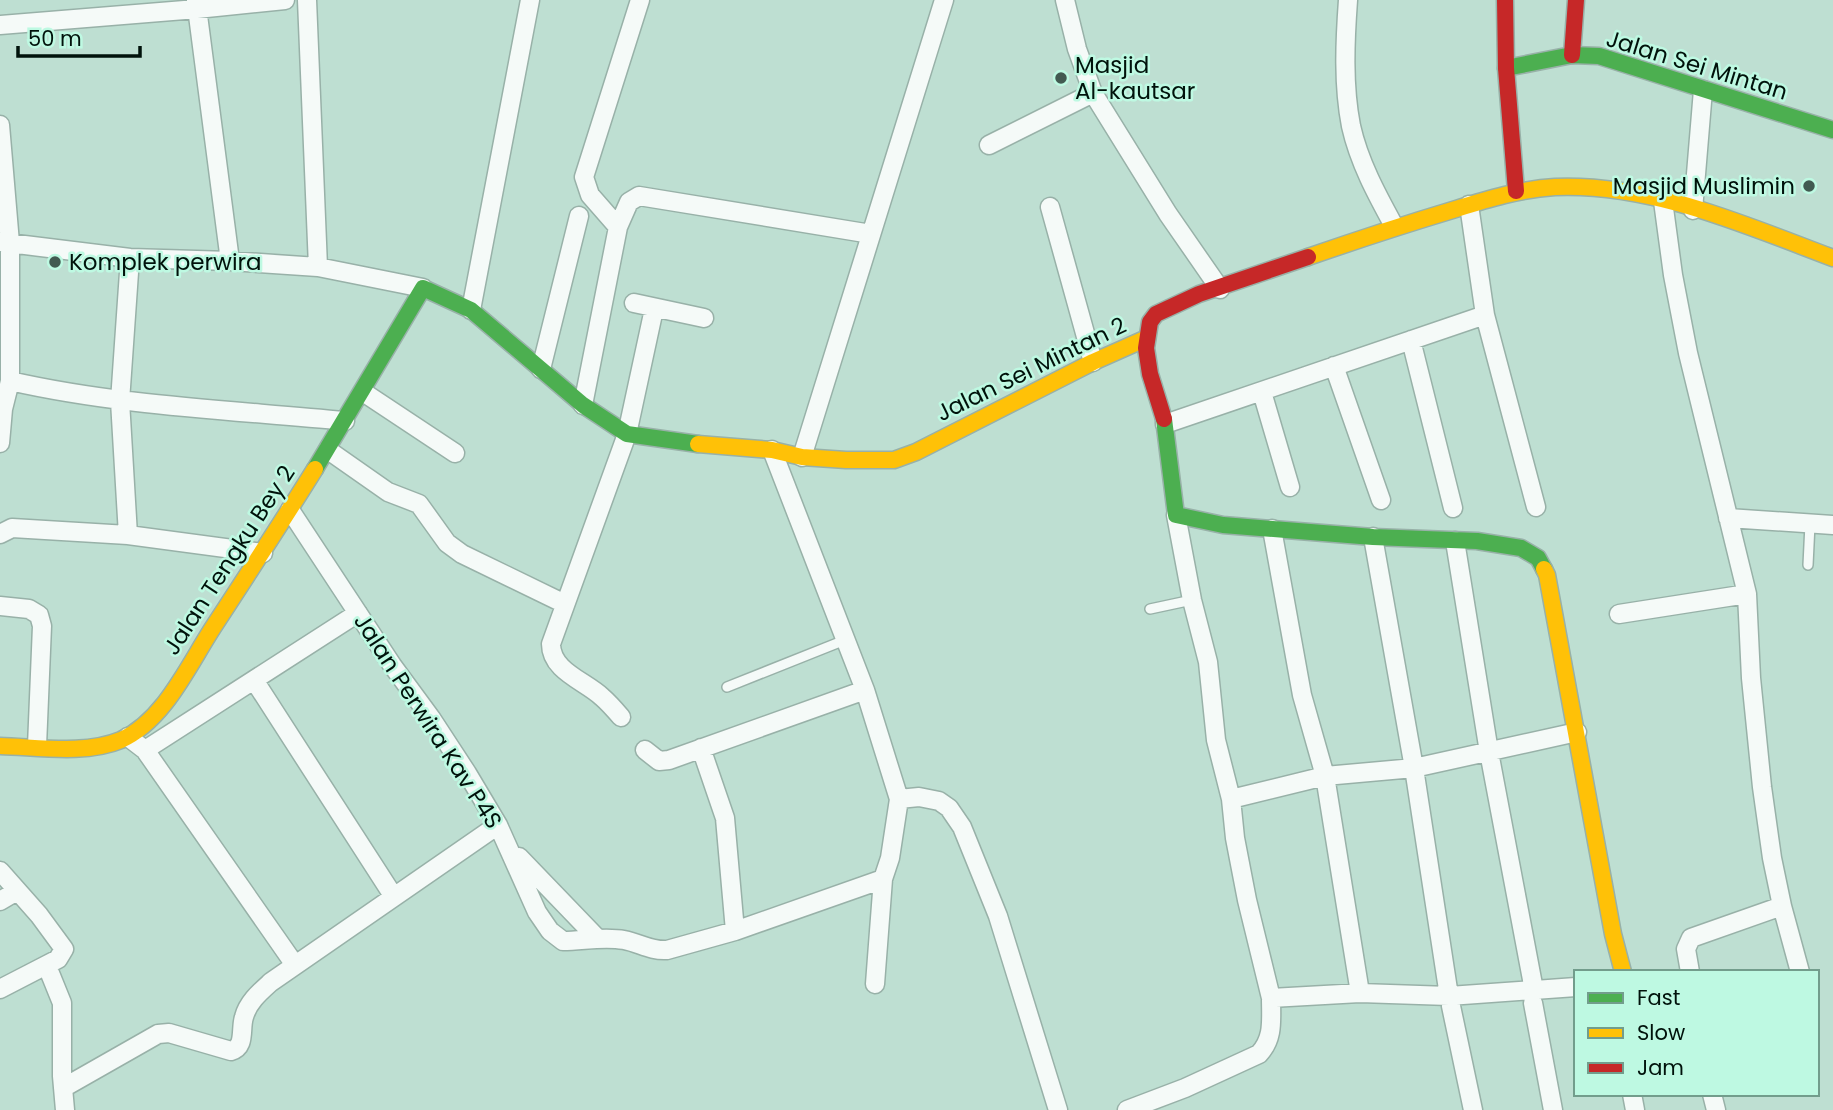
<svg xmlns="http://www.w3.org/2000/svg" width="1833" height="1110" font-family="Poppins,sans-serif">
<rect width="100%" height="100%" fill="#bedfd2"/>
<g fill="none" stroke-linecap="round" stroke-linejoin="round">
<defs>
<path id="lane" d="M1808,565L1810,524
M1150,609L1192,600
M727,687L845,640"/>
<path id="street" d="M196,0L230,261
M307,0L318,267
M640,0L584,177L590,195L618,227L629,202L639,196L871,234
M1065,0L1077,49L1093,93L1168,214L1220,289
M1348,0C1345,41 1343,85 1351,126C1359,162 1377,195 1394,226
M0,25L197,9L285,0
M0,125L10,243V381L3,409L0,410
M989,145L1093,93
M1663,201L1673,275L1688,353L1747,594L1751,678L1762,787L1772,858L1782,906L1691,938L1686,949L1690,972
M1469,205L1485,315L1536,507
M1050,207L1093,362
M1693,210L1703,90
M0,242L130,258L230,261L318,267L423,288
M634,303L704,318
M471,310L530,0
M1411,340L1453,508
M1334,366L1381,500
M541,369L579,216
M10,381C120,406 233,410 345,421
M363,392L455,453
M1262,392L1290,487
M583,405L618,227
M1165,424L1485,315
M0,443L3,409
M328,450L388,492L419,504L447,543L462,554L565,604
M772,450L865,690L899,799L890,858L883,879L875,984
M802,457L944,0
M290,510L392,665L431,718L467,773L498,825L537,912L550,931L563,941C583,941 604,936 624,940C640,943 650,951 667,950L735,931L883,879
M1176,515L1192,600L1208,662L1216,740L1231,799L1235,838L1247,900L1271,998
M1728,518L1833,525
M1272,529L1302,695L1325,776L1360,993
M0,534L12,528L128,535L263,553
M128,535L120,401L130,258
M1373,537L1414,768L1449,996
M1455,541L1489,752L1534,990
M0,606L29,609L39,615L42,626L37,746
M1619,614L1747,594
M254,680L394,897
M621,717C615,710 609,703 602,697C585,681 551,671 551,644L627,434L654,309
M128,737L145,750L358,613
M701,748L725,818L735,931
M145,750L295,965
M645,750L659,761L669,760L865,690
M899,799L919,797L939,801L949,808L962,827L998,916L1058,1110
M1231,799L1325,776L1414,768L1577,732
M519,857L597,938
M0,871L39,915L64,949L58,959L0,989
M0,901L17,891
M1782,906L1800,972
M47,966L62,1003V1076L65,1110
M1533,1003L1553,1110
M1451,1006L1473,1110
M63,1088L158,1034L169,1033L231,1051C246,1047 240,1029 244,1017C248,1002 260,992 271,982L498,825
M1632,1094L1635,1110
M1712,1094L1716,1110
M1127,1110L1185,1088L1259,1054C1274,1038 1271,1020 1271,998L1360,993L1449,996L1576,987"/>
<path id="fast" d="M1506,68L1572,55L1599,56L1833,130
M1164,419L1176,515L1223,525L1373,537L1477,541L1521,548L1538,558L1544,569
M315,469L423,288L471,310L583,405L627,434L698,444"/>
<path id="slow" d="M1308,257C1357,240 1406,224 1456,209C1488,199 1521,189 1555,187C1651,183 1745,225 1833,258
M698,444L772,450L802,457L846,460H894L916,452L1093,362L1147,338
M1544,569L1547,575L1613,934L1623,972
M0,746C38,747 85,755 121,740C165,720 189,664 214,626C248,574 282,522 315,469"/>
<path id="jam" d="M1505,0L1506,68L1516,191
M1572,55L1576,0
M1164,419L1150,374L1146,348L1150,322L1156,314L1199,294L1308,257"/>
</defs>
<use href="#lane" stroke="#98b1a8" stroke-width="12"/>
<use href="#street" stroke="#98b1a8" stroke-width="21"/>
<use href="#fast" stroke="#98b1a8" stroke-width="19"/>
<use href="#slow" stroke="#98b1a8" stroke-width="19"/>
<use href="#jam" stroke="#98b1a8" stroke-width="19"/>
<use href="#lane" stroke="#f5faf8" stroke-width="9"/>
<use href="#street" stroke="#f5faf8" stroke-width="18"/>
<use href="#fast" stroke="#4caf50" stroke-width="16"/>
<use href="#slow" stroke="#ffc107" stroke-width="16"/>
<use href="#jam" stroke="#c62828" stroke-width="16"/>
</g>
<g fill="#425a51" stroke="#bef9e2" stroke-width="2.5">
<circle cx="1061" cy="78" r="7"/>
<circle cx="1809" cy="186" r="7"/>
<circle cx="55" cy="262" r="7"/>
</g>
<g text-anchor="middle" stroke-width="5" stroke-linejoin="round" paint-order="stroke">
<g font-size="23" fill="#00120b" stroke="#bef9e2" text-anchor="start">
<text x="1075" y="73">Masjid<tspan x="1075" dy="26">Al-kautsar</tspan></text>
<text x="1795" y="194" text-anchor="end">Masjid Muslimin</text>
<text x="69" y="270">Komplek perwira</text>
</g>
<g font-size="23" fill="#00120b" stroke="#bef9e2">
<text transform="translate(1697 65) rotate(17)" y="8">Jalan Sei Mintan</text>
<text transform="translate(1031 369) rotate(-26)" y="8">Jalan Sei Mintan 2</text>
<text transform="translate(229 560) rotate(-57)" y="8">Jalan Tengku Bey 2</text>
<text transform="translate(428 721) rotate(57)" y="8">Jalan Perwira Kav P4S</text>
</g>
</g>
<rect x="1574" y="970" width="245" height="126" fill="#bef9e2" stroke="#729d8c" stroke-width="2"/>
<rect x="1588" y="993" width="35" height="10" fill="#4caf50" stroke="#729d8c" stroke-width="2"/>
<text x="1637" y="1005" font-size="21" fill="#00120b">Fast</text>
<rect x="1588" y="1028" width="35" height="10" fill="#ffc107" stroke="#729d8c" stroke-width="2"/>
<text x="1637" y="1040" font-size="21" fill="#00120b">Slow</text>
<rect x="1588" y="1063" width="35" height="10" fill="#c62828" stroke="#729d8c" stroke-width="2"/>
<text x="1637" y="1075" font-size="21" fill="#00120b">Jam</text>
<path d="M18 46v10h122v-10" fill="none" stroke="#00120b" stroke-width="3.5"/>
<text x="28" y="46" font-size="21" fill="#00120b" stroke="#bef9e2" stroke-width="5" paint-order="stroke">50 m</text>
</svg>
